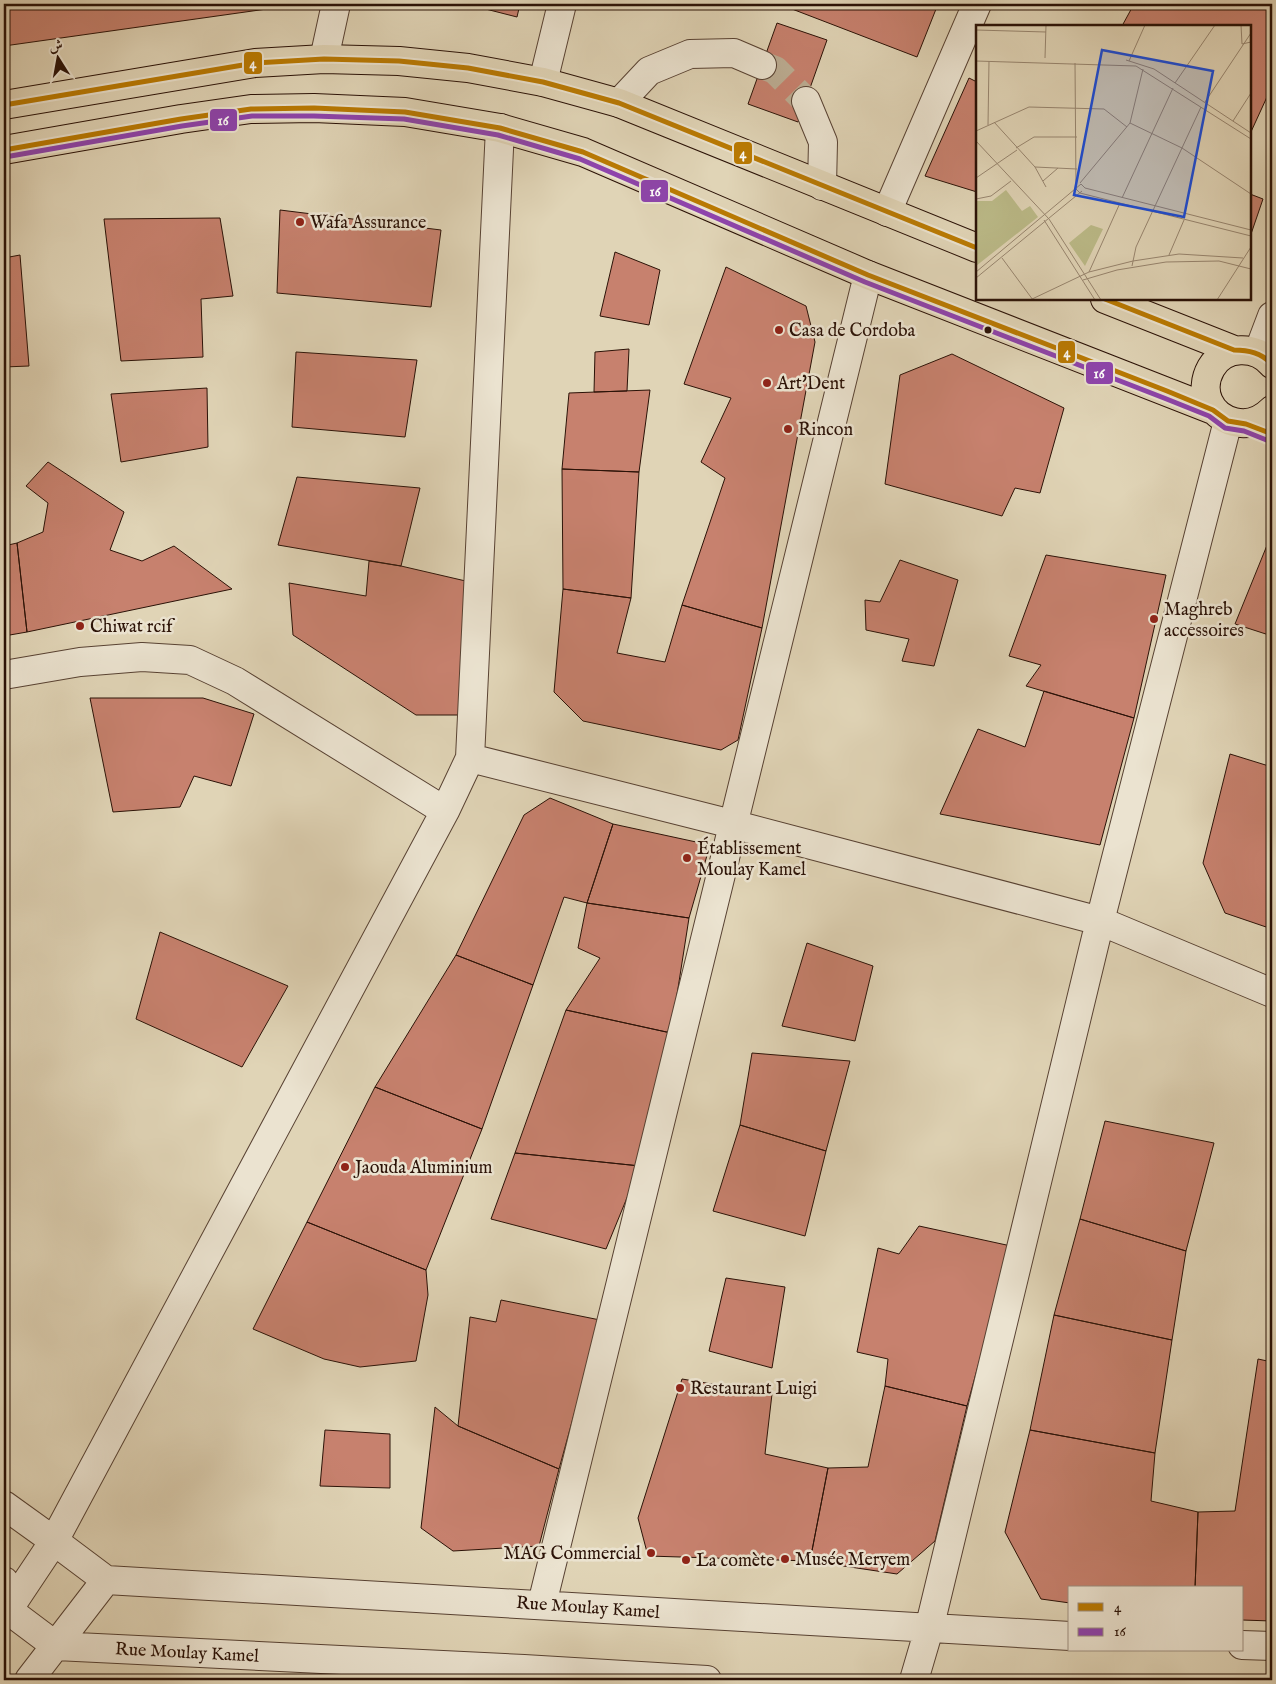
<svg xmlns="http://www.w3.org/2000/svg" width="1276" height="1684" font-family="'IM FELL English',Amiri,serif">
<rect width="100%" height="100%" fill="#e0d4b6"/>
<filter id="stains"><feTurbulence type="fractalNoise" baseFrequency=".004" numOctaves="4"/><feColorMatrix values="0 0 0 0 .2 0 0 0 0 .09 0 0 0 0 .02 0 0 0 .5 -.17"/></filter>
<radialGradient id="worn" r=".72"><stop offset=".6" stop-color="#630" stop-opacity="0"/><stop offset="1" stop-color="#630" stop-opacity=".3"/></radialGradient>
<path fill="#c7816e" stroke="#2b1207" d="M4,4H288V6L4,46Z
M466,4H520L517,17Z
M779,4H938L917,57Z
M1134,4H1272V86L1250,134V26H1122Z
M777,23L827,40L798,122L748,104Z
M969,78L977,82V192L925,176Z
M1250,194L1263,199L1250,237Z
M280,210L441,230L431,307L277,293Z
M220,218L233,296L201,299L203,357L121,361L104,219Z
M615,252L660,270L649,325L600,316Z
M20,255L29,366L4,367V258Z
M726,267L806,306L815,342L762,628L682,605L725,478L701,462L731,398L684,384Z
M629,349L627,391L594,392L595,352Z
M296,352L417,360L405,437L292,427Z
M952,354L1064,408L1040,493L1015,488L1002,516L885,484L900,375Z
M207,388L208,447L121,462L111,394Z
M650,390L639,472L562,469L569,393Z
M48,462L124,512L110,550L142,561L174,546L232,589L27,632L17,543L43,532L48,503L26,486Z
M562,469L639,472L631,598L563,589Z
M297,477L420,488L401,566L278,545Z
M1272,533V636L1235,624Z
M17,543L27,632L4,636V546Z
M1046,555L1166,575L1134,718L1026,686L1041,665L1009,656Z
M900,560L958,580L934,666L902,661L909,639L866,630L865,600L880,602Z
M369,561L401,566L470,582L461,715H416L293,635L289,583L366,596Z
M563,589L631,598L617,653L665,662L682,605L762,628L738,740L721,750L583,721L554,692Z
M1044,691L1134,718L1100,845L940,814L978,729L1025,747Z
M90,698H203L254,714L231,786L194,776L180,807L113,812Z
M1230,754L1272,767V929L1225,913L1203,863Z
M550,798L613,824L587,903L564,897L533,985L456,955L524,815Z
M613,824L710,845L689,918L587,903Z
M587,903L689,918L671,1033L566,1010L600,958L578,948Z
M160,932L288,986L242,1067L136,1019Z
M807,943L873,966L855,1041L782,1026Z
M456,955L533,985L482,1129L375,1087Z
M566,1010L671,1033L640,1166L515,1153Z
M752,1053L850,1061L826,1151L740,1125Z
M375,1087L482,1129L426,1270L307,1222Z
M1105,1121L1214,1143L1186,1251L1080,1219Z
M740,1125L826,1151L805,1236L713,1211Z
M515,1153L640,1166L606,1249L491,1219Z
M1080,1219L1186,1251L1172,1340L1054,1315Z
M307,1222L426,1270L428,1295L416,1361L360,1367L324,1359L253,1329Z
M919,1226L1011,1246L967,1406L885,1386L888,1359L857,1352L878,1248L899,1254Z
M726,1278L785,1287L772,1368L709,1351Z
M501,1300L600,1320L559,1469L458,1426L470,1317L496,1322Z
M1054,1315L1172,1340L1155,1453L1030,1430Z
M1258,1359L1272,1362V1621L1242,1620V1588H1195L1198,1512L1235,1511Z
M682,1379L772,1394L765,1454L828,1468L810,1561L648,1556L638,1518Z
M885,1386L967,1406L935,1541L897,1574L810,1561L828,1468L868,1467Z
M435,1407L458,1426L559,1469L539,1546L453,1551L421,1528Z
M325,1430L390,1434V1488L320,1486Z
M1030,1430L1155,1453L1151,1501L1198,1512L1195,1588H1070V1603L1041,1599L1005,1532Z"/>
<g fill="none" stroke-linecap="round" stroke-linejoin="round">
<path stroke="#bcad93" stroke-width="28" stroke-dasharray="28 14" stroke-linecap="butt" d="M762,65L775,70L806,101"/>
<defs>
<path id="minor" d="M324,59L336,4
M543,82L562,4
M806,101L823,142L822,186
M619,103L649,71L690,54L734,53L762,65
M887,212L977,4
M1258,353L1272,316
M4,675L80,662L142,657L190,660L235,681L445,811
M470,758L732,824L1100,921L1272,993
M4,1505L54,1541L445,811L470,758L500,128
M4,1581L8,1610L56,1646L524,1669L707,1680
M542,1604L868,275
M4,1616L54,1541L106,1580L1070,1636
M1242,1645L1272,1646
M29,1680L106,1580
M914,1680L929,1629L1100,921L1228,421"/>
<path id="major" d="M4,105L255,63L324,59L399,61L468,68L543,82L619,103L977,248
M4,150L181,119L251,109L314,108L405,112L500,128L583,152L868,275L1213,410
M1105,299L1234,350
M1272,364C1256,345 1224,345 1211,368C1198,391 1210,416 1234,422C1249,426 1262,420 1272,410"/>
</defs>
<use href="#minor" stroke="#584233" stroke-width="30"/>
<use href="#major" stroke="#2b1207" stroke-width="30"/>
<use href="#minor" stroke="#ebe3d0" stroke-width="28"/>
<use href="#major" stroke="#e0d4b6" stroke-width="28"/>
<defs>
<path id="bus-1" d="M4,105L255,63L324,59L399,61L468,68L543,82L619,103L977,248
M4,150L181,119L251,109L314,108L405,112L500,128L583,152L868,275L1167,391L1213,410L1228,421L1246,424L1272,434
M1105,299L1234,350C1249,350 1261,353 1272,364"/>
<path id="bus-2" d="M5,157L182,126L252,116H314L404,119L498,135L580,159L865,282L1164,398L1209,416L1225,428L1244,431L1269,441"/>
</defs>
<use href="#bus-1" stroke="#ebe3d0" stroke-width="9"/>
<use href="#bus-2" stroke="#ebe3d0" stroke-width="9"/>
<use href="#bus-1" stroke="#ba7a02" stroke-width="5"/>
<use href="#bus-2" stroke="#8e44ad" stroke-width="5"/>
</g>
<g fill="#8f2418" stroke="#ebe3d0" stroke-width="2">
<circle cx="300" cy="222" r="5"/>
<circle cx="779" cy="330" r="5"/>
<circle cx="767" cy="383" r="5"/>
<circle cx="788" cy="429" r="5"/>
<circle cx="1154" cy="619" r="5"/>
<circle cx="80" cy="626" r="5"/>
<circle cx="687" cy="858" r="5"/>
<circle cx="345" cy="1167" r="5"/>
<circle cx="680" cy="1388" r="5"/>
<circle cx="651" cy="1553" r="5"/>
<circle cx="785" cy="1559" r="5"/>
<circle cx="686" cy="1560" r="5"/>
</g>
<circle fill="#2b1207" stroke="#ebe3d0" stroke-width="2" cx="988" cy="330" r="4.5"/>
<g text-anchor="middle" stroke-width="5" stroke-linejoin="round" paint-order="stroke">
<g font-size="18" fill="#2b1207" stroke="#ebe3d0" text-anchor="start">
<text x="310" y="228">Wafa Assurance</text>
<text x="789" y="336">Casa de Cordoba</text>
<text x="777" y="389">Art'Dent</text>
<text x="798" y="435">Rincon</text>
<text x="1164" y="615">Maghreb<tspan x="1164" dy="21">accessoires</tspan></text>
<text x="90" y="632">Chiwat rcif</text>
<text x="697" y="854">Établissement<tspan x="697" dy="21">Moulay Kamel</tspan></text>
<text x="355" y="1173">Jaouda Aluminium</text>
<text x="690" y="1394">Restaurant Luigi</text>
<text x="641" y="1559" text-anchor="end">MAG Commercial</text>
<text x="795" y="1565">Musée Meryem</text>
<text x="696" y="1566">La comète</text>
</g>
<g font-size="18" fill="#2b1207" stroke="#ebe3d0">
<text transform="translate(588 1607) rotate(4)" y="6">Rue Moulay Kamel</text>
<text transform="translate(187 1652) rotate(3)" y="6">Rue Moulay Kamel</text>
</g>
</g>
<g transform="translate(976 25)">
<rect width="275" height="275" fill="#e0d4b6"/>
<path d="M30,165L46,186L54,181L62,192L0,241V176H16ZM115,200L127,204L109,241L93,218Z" fill="#bbba88"/>
<path fill="none" stroke="#988670" stroke-width="1" d="M265,0L266,19L275,17M0,5L70,7M69,33L70,0M150,35L178,44L275,108M0,36L160,41L275,114M153,36L169,0M99,38L100,164L104,168L275,211M199,58L239,0M229,77L275,8M257,96L275,68M18,97L59,142L101,144M154,98L206,123L275,169M12,100L13,36M0,106L53,82L128,84L151,102M0,116L73,194L125,275M40,123L58,112H101M59,142L70,162M0,153L41,125M67,156L82,143M104,158L154,98L167,44M146,173L197,63M0,174L15,171L35,156M68,195L119,275M193,230L208,195M26,233L57,275M156,241L160,222L225,82M0,247L105,159L109,163L275,205M113,247L144,178M0,253L106,166M107,255L141,245L190,237L243,236L275,244M54,275L113,247L157,236L203,229L267,233M241,275L275,222"/>
<path fill="#1d4ed8" fill-opacity="0.15" stroke="#1d4ed8" stroke-width="2.5" d="M126,25L237,46L208,192L98,170Z"/>
<rect width="275" height="275" fill="none" stroke="#2b1207" stroke-width="2.5"/>
</g>
<g stroke="#ebe3d0" stroke-width="2">
<rect x="243" y="51" width="20" height="24" rx="5" fill="#ba7a02"/>
<rect x="209" y="108" width="29" height="24" rx="5" fill="#8e44ad"/>
<rect x="733" y="141" width="20" height="24" rx="5" fill="#ba7a02"/>
<rect x="640" y="179" width="29" height="24" rx="5" fill="#8e44ad"/>
<rect x="1057" y="340" width="19" height="24" rx="5" fill="#ba7a02"/>
<rect x="1085" y="361" width="29" height="24" rx="5" fill="#8e44ad"/>
</g>
<g font-size="14" text-anchor="middle" font-weight="bold" fill="#fff">
<text x="253" y="68">4</text>
<text x="223" y="125">16</text>
<text x="743" y="158">4</text>
<text x="655" y="196">16</text>
<text x="1067" y="357">4</text>
<text x="1099" y="378">16</text>
</g>
<rect width="1276" height="1684" fill="none" stroke="#e0d4b6" stroke-width="20"/>
<rect x="5" y="5" width="1266" height="1674" fill="none" stroke="#2b1207" stroke-width="2.5"/>
<rect x="10" y="10" width="1256" height="1664" fill="none" stroke="#2b1207"/>
<rect x="1068" y="1586" width="175" height="65" fill="#ebe3d0" stroke="#9e8f80"/>
<rect x="1078" y="1603" width="25" height="8" fill="#ba7a02" stroke="#9e8f80"/>
<text x="1114" y="1612" font-size="15" fill="#2b1207">4</text>
<rect x="1078" y="1628" width="25" height="8" fill="#8e44ad" stroke="#9e8f80"/>
<text x="1114" y="1636" font-size="15" fill="#2b1207">16</text>
<g transform="translate(58 58) rotate(349)" stroke="#ebe3d0" stroke-width="4" paint-order="stroke">
<path d="M0-4L9 19L0 12L-9 19Z" fill="#2b1207"/>
<text y="-8" font-size="14" font-weight="bold" text-anchor="middle" fill="#2b1207">ش</text>
</g>
<rect width="100%" height="100%" filter="url(#stains)"/>
<rect width="100%" height="100%" fill="url(#worn)"/>
</svg>
